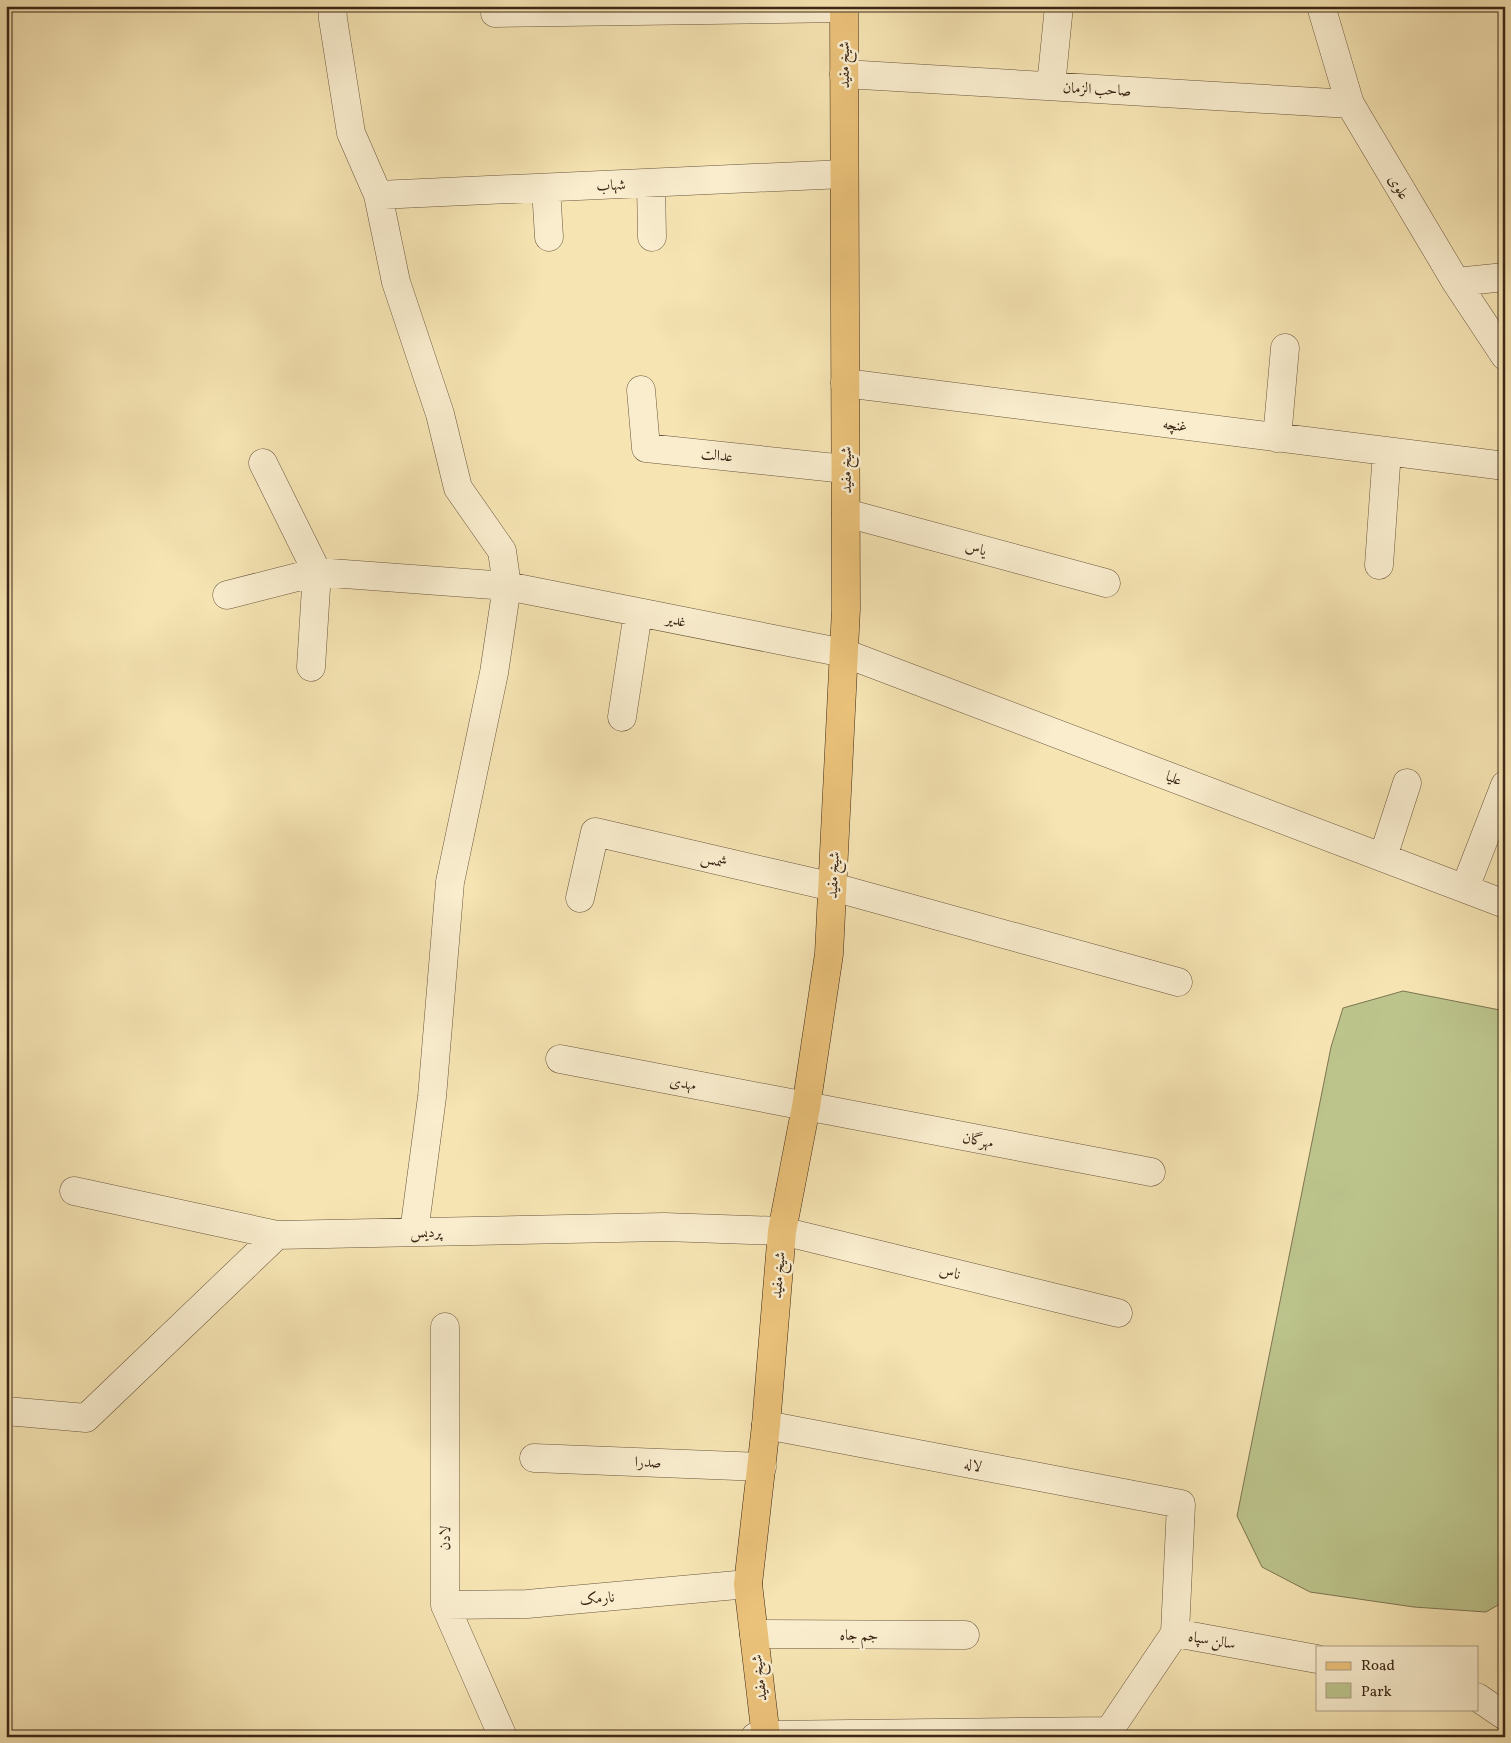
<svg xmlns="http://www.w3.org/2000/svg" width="1511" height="1743" font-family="Vollkorn,Amiri,serif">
<rect width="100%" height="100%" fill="#f6e4b3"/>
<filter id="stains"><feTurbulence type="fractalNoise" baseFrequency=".004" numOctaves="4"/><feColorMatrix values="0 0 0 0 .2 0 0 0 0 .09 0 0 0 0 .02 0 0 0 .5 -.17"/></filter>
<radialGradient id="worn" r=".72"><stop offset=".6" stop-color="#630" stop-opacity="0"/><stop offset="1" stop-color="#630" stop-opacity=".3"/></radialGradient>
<path fill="#bcc48c" stroke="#7c7551" d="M1403,991L1505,1011V1601L1486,1612L1414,1607L1310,1592L1262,1567L1237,1516L1331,1047L1343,1008Z"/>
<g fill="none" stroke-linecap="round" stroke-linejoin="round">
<defs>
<path id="minor" d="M332,6L333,19L351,133L378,195L396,282L440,414L458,488L502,551L507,586L494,673L450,882L432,1097L414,1232
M1321,6L1350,104L1456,282L1505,356
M495,13L844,8
M844,74L1350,104
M1051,86L1059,6
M651,183L652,237
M546,188L549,237
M378,195L844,174
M1456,282L1505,277
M845,383L1505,466
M641,390L646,448L845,469
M1277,438L1285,348
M263,463L317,572L507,586L844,653L1505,904
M846,513L1106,583
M1379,565L1387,451
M227,595L317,572L311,667
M622,717L638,613
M1383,857L1407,783
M1465,888L1505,785
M580,898L595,832L833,887L1178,982
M560,1059L1151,1172
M74,1191L277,1235L664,1227L782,1231L1118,1313
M445,1327V1605L503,1737
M6,1411L86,1418L277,1235
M766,1425L1181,1504L1175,1633L1317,1659
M534,1458L762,1467
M445,1605L527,1604L748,1584
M754,1634L965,1635
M1477,1697L1505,1716
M1109,1731L1175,1633
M755,1737L766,1735L1109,1731"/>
<path id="major" d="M766,1737L748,1584L766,1425L782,1231L806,1107L829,954L846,609L844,6"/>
</defs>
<use href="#minor" stroke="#6a563d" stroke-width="29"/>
<use href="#major" stroke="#3c2616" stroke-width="29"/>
<use href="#minor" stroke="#f9edce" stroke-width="28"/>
<use href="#major" stroke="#ebc27a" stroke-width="28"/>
</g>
<g text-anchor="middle" stroke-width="5" stroke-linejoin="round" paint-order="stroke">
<g font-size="15" fill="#3c2616" stroke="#f9edce">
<text transform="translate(844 65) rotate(-90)" y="5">شیخ مفید</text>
<text transform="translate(1097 89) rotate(3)" y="5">صاحب الزمان</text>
<text transform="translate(611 185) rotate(-3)" y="5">شهاب</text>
<text transform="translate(1399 187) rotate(59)" y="5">علوی</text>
<text transform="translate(1175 425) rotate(7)" y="5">غنچه</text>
<text transform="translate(717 455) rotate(6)" y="5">عدالت</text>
<text transform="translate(846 470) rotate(-90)" y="5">شیخ مفید</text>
<text transform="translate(976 548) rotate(15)" y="5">یاس</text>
<text transform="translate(676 620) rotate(11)" y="5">غدیر</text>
<text transform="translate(1174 778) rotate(21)" y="5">علیا</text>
<text transform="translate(714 860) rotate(13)" y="5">شمس</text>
<text transform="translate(833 875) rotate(-87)" y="5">شیخ مفید</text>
<text transform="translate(683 1083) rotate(11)" y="5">مهدی</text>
<text transform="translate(978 1140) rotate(11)" y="5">مهرگان</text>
<text transform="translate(426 1232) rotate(-1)" y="5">پردیس</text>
<text transform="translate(950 1272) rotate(14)" y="5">ناس</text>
<text transform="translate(778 1275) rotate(-85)" y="5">شیخ مفید</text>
<text transform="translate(648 1462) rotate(2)" y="5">صدرا</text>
<text transform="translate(973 1465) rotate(11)" y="5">لاله</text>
<text transform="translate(445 1538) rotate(-90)" y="5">لادن</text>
<text transform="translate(597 1598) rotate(-5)" y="5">نارمک</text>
<text transform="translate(859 1635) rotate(1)" y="5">جم جاه</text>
<text transform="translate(1212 1640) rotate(10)" y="5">سالن سپاه</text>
<text transform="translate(759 1678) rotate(-97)" y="5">شیخ مفید</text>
</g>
</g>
<rect width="1511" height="1743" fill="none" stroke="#f6e4b3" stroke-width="25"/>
<rect x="8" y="8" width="1496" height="1728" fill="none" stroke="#3c2616" stroke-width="2.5"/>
<rect x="12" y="12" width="1486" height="1718" fill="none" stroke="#3c2616"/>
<rect x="1316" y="1646" width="162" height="65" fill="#f9edce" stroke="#ad9d84"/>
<rect x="1326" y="1662" width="25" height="8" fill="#ebc27a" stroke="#ad9d84"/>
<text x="1361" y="1670" font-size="15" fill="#3c2616">Road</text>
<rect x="1326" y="1683" width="25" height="15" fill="#bcc48c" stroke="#ad9d84"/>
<text x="1361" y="1696" font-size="15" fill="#3c2616">Park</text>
<rect width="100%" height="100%" filter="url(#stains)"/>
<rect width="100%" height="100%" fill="url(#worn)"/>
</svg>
